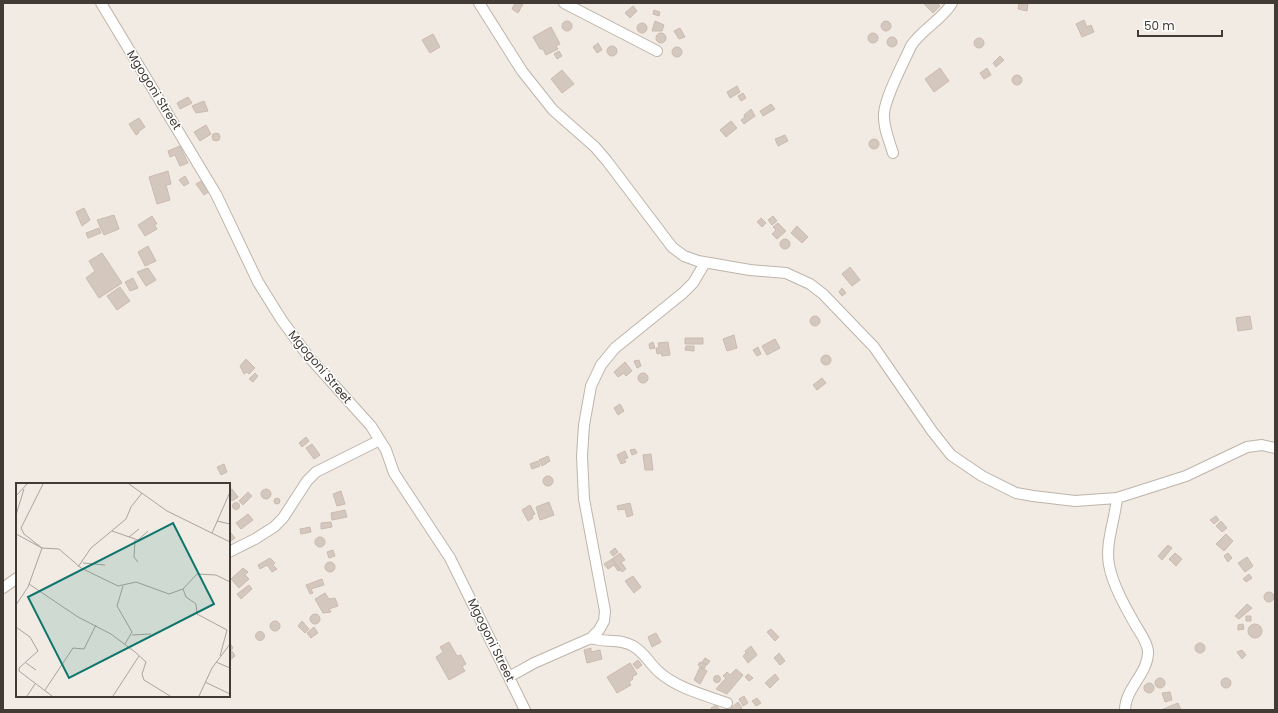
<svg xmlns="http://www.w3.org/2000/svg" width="1278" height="713" font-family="Poppins,sans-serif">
<rect width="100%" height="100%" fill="#f1ebe4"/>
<path fill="#d4c7bd" stroke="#ccbbae" d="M515,3L523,4L518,13L512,9Z
M923,3H937L940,6L933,13Z
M1019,3H1028L1027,11L1018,9Z
M633,6L637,11L630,18L625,13Z
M654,10L660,12L659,16L653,14Z
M1084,20L1087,27L1091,25L1094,32L1082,37L1076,24Z
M562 26a5 5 0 1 1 10 0a5 5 0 1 1-10 0Z
M881 26a5 5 0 1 1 10 0a5 5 0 1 1-10 0Z
M655,21L664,25L662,31H652Z
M637 28a5 5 0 1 1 10 0a5 5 0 1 1-10 0Z
M551,27L560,44L556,46L558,49L546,55L543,49H540L533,37Z
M680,28L685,37L679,39L674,31Z
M868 38a5 5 0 1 1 10 0a5 5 0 1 1-10 0Z
M656 38a5 5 0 1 1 10 0a5 5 0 1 1-10 0Z
M433,34L440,47L430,53L422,40Z
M887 42a5 5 0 1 1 10 0a5 5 0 1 1-10 0Z
M974 43a5 5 0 1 1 10 0a5 5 0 1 1-10 0Z
M598,43L602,50L597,53L593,47Z
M607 51a5 5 0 1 1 10 0a5 5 0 1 1-10 0Z
M672 52a5 5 0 1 1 10 0a5 5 0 1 1-10 0Z
M559,51L562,56L557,59L554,54Z
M1000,56L1004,60L996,67L993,63Z
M940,68L949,81L934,92L925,79Z
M987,68L991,75L984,79L980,73Z
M562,70L574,84L562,93L551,79Z
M1012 80a5 5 0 1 1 10 0a5 5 0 1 1-10 0Z
M737,86L740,92L730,98L727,92Z
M743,93L746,98L741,101L738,96Z
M188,97L192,103L180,109L177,103Z
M204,101L208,111L196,113L192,106Z
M771,104L775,109L763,116L760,111Z
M751,109L755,116L744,124L741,120L745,117L744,115Z
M139,118L145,127L138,132L139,133L136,135L129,124Z
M731,121L737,128L726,137L720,130Z
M206,125L211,134L200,141L194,132Z
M212 137a4 4 0 1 1 8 0a4 4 0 1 1-8 0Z
M785,135L788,141L778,146L775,139Z
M869 144a5 5 0 1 1 10 0a5 5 0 1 1-10 0Z
M180,146L188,163L180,166L175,155L170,157L168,151Z
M168,171L171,184L166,185L170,200L157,204L149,177Z
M185,176L189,183L184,186L179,180Z
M203,180L210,191L204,195L196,184Z
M84,208L90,220L82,226L76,212Z
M114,215L119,229L104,235L97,220Z
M152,216L157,224H154L157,229L145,236L138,225Z
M773,216L777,221L772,225L768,220Z
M761,218L766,223L762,227L757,222Z
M778,223L786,231L777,239L772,234L776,230L773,227Z
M797,226L808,237L802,243L791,233Z
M99,228L101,233L88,238L86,233Z
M780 244a5 5 0 1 1 10 0a5 5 0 1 1-10 0Z
M148,246L156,261L145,266L138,252Z
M102,253L122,283L99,298L86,278L95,271L89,261Z
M850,267L860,280L852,286L842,274Z
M148,268L156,280L146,286L137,272Z
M133,278L138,288L130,291L125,282Z
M120,287L130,301L117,310L107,296Z
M842,288L846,293L842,296L839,292Z
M810 321a5 5 0 1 1 10 0a5 5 0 1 1-10 0Z
M1250,316L1252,329L1238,331L1236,318Z
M734,335L737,348L727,351L723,339Z
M685,338H703V344H685Z
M775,339L780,348L767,355L762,346Z
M653,342L655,348L650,349L649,344Z
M668,342L670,355L662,356L661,353L657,354L656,348H659L658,343Z
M686,346H694V351L685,350Z
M758,347L761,354L757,356L753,350Z
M821 360a5 5 0 1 1 10 0a5 5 0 1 1-10 0Z
M246,359L255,368L249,374L247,372L244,374L240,366Z
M639,360L641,366L637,368L634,361Z
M625,362L632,371L626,376L624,373L618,377L614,372Z
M638 378a5 5 0 1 1 10 0a5 5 0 1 1-10 0Z
M255,373L258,376L253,382L249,379Z
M822,378L826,383L817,390L813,385Z
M620,404L624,411L618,415L614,408Z
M306,437L309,441L302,447L299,443Z
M312,444L320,455L314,459L306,448Z
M635,449L637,453L632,455L630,450Z
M625,451L628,458L624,459L626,462L621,464L617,455Z
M651,454L653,470H645L643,455Z
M548,456L550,461L542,466L539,460Z
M538,461L540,466L532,469L530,464Z
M224,464L227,472L221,475L217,467Z
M543 481a5 5 0 1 1 10 0a5 5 0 1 1-10 0Z
M261 494a5 5 0 1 1 10 0a5 5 0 1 1-10 0Z
M232,489L238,497L232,501L229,497V491Z
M341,491L345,504L337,506L333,494Z
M248,492L252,496L243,505L239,501Z
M274 501a3 3 0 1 1 6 0a3 3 0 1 1-6 0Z
M549,502L554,515L540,520L536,507Z
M232.5 506a3.5 3.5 0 1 1 7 0a3.5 3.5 0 1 1-7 0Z
M630,503L633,515L627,517L625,509L618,510L617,506Z
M530,505L535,514L532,516L533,518L528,521L522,510Z
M345,510L347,517L332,520L331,513Z
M248,514L253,520L241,529L236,523Z
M1216,516L1219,520L1214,524L1210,520Z
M1221,521L1227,528L1222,532L1216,526Z
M331,522L332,527L321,529V523Z
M310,527L311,532L301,534L300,529Z
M231,533L235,538L229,542V534Z
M1226,534L1233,541L1224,551L1216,544Z
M315 542a5 5 0 1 1 10 0a5 5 0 1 1-10 0Z
M1168,545L1172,548L1162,560L1158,556Z
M615,548L618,552L613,556L610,552Z
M333,550L335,556L329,558L327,552Z
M620,553L625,560L621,562L626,569L622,572L612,559Z
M1175,553L1182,559L1176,566L1169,559Z
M1228,553L1232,558L1228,562L1224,556Z
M1247,557L1253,566L1245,572L1238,563Z
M270,558L275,563L273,565L277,569L272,572L267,565L260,569L258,565Z
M612,559L620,570L618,571L614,565L608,569L604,564Z
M325 567a5 5 0 1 1 10 0a5 5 0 1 1-10 0Z
M243,568L248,572L245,575L249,579L239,588L231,579Z
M1249,574L1252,578L1246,582L1243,579Z
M633,576L641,587L634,593L625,581Z
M322,579L324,585L311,589L313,593L310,594L306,585Z
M249,585L252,589L241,599L237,594Z
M1264 597a5 5 0 1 1 10 0a5 5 0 1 1-10 0Z
M325,593L329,599L335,598L338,606L329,609L331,612L323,613L315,599Z
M1247,604L1252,608L1239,619L1235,616Z
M310 619a5 5 0 1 1 10 0a5 5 0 1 1-10 0Z
M1246,616H1251V621H1246Z
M270 626a5 5 0 1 1 10 0a5 5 0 1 1-10 0Z
M302,621L309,629L305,633L298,626Z
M1243,624L1244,629L1238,630V625Z
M1248 631a7 7 0 1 1 14 0a7 7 0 1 1-14 0Z
M314,627L318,633L311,638L307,633Z
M771,629L779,637L775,641L767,632Z
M255.5 636a4.5 4.5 0 1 1 9 0a4.5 4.5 0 1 1-9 0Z
M656,633L661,642L652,647L648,637Z
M229,642L233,648L229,652Z
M449,642L457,656L461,655L466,664L462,666L465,671L449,680L436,657L443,652L440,647Z
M1195 648a5 5 0 1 1 10 0a5 5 0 1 1-10 0Z
M751,646L757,655L748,663L743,656L746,653L745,651Z
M591,648V652L600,650L602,659L587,663L584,650Z
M1242,650L1246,655L1242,659L1237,652Z
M232,651L235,656L229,661V653Z
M779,653L785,661L780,665L774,658Z
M705,658L710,661L707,665L702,662Z
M638,660L642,665L637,669L633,664Z
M700,662L706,665L704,669L698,665Z
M630,663L637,674L632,677L633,679L629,682L631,685L617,693L607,677Z
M700,667L707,671L700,684L694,680Z
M736,669L743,675L727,694L716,689L726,678L723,676L727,672L730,675Z
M748,674L753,678L749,681L745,677Z
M775,674L779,679L770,688L765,683Z
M713.5 679a3.5 3.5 0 1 1 7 0a3.5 3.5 0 1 1-7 0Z
M1155 683a5 5 0 1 1 10 0a5 5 0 1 1-10 0Z
M1221 683a5 5 0 1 1 10 0a5 5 0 1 1-10 0Z
M1144 688a5 5 0 1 1 10 0a5 5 0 1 1-10 0Z
M1170,692L1172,700L1165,702L1162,693Z
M744,696L748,703L743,706L739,699Z
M757,698L761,703L756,706L752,701Z
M738,702L742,708L739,710H731L730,709Z
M1178,703L1181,710H1161Z
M716,705L720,710H712L711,708Z"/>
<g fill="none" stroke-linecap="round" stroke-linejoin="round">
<defs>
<path id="minor" d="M101,3L216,194L258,282L281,319L308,356L371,426L386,450L394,473L450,558L525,710
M479,3L522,71L553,110L595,147L607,161L672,247L684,256L698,261L750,270L786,273L810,284L823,294L874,347L932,431L951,455L982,476L1016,493L1033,496L1075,501L1117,498L1186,476L1247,447L1262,445L1275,448
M564,3L657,51
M893,153C889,140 883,127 884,113C886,95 903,64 911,46C922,29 942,20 952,3
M1117,498C1115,520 1105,543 1109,565C1113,586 1126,608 1136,626C1141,634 1147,642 1148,651C1149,673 1125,688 1125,710
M229,552L255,539L274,527L283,518L307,481L316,472L380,440
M3,588L17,578
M591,638C604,643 621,638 633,646C644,652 650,664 659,672C677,688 704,695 727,703
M509,677L534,663L591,638L599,630L604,621L605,611L584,499L582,456L584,425L591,386L601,365L615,348L683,293L693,283L705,263"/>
</defs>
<use href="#minor" stroke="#beb4aa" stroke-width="12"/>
<use href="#minor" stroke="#fff" stroke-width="10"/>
</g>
<g text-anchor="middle" stroke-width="3" stroke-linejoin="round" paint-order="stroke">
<g font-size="12" fill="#423a34" stroke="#fff">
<text transform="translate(154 90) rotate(58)" y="4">Mgogoni Street</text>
<text transform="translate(320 367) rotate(50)" y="4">Mgogoni Street</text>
<text transform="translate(491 640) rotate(64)" y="4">Mgogoni Street</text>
</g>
</g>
<g transform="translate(16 483)">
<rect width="214" height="214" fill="#f1ebe4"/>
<path fill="none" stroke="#aba49e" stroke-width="1" d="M113,1L151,28L214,59M0,13L11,1M0,32L8,6M201,38L214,41M96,48L122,57L132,48M196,50L214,9M0,51L26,65L43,66L65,85L102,103L120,99L153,111L167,106L181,91L200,92L214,99M113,54L123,46M119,57L118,74L122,79M67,80L89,82M62,84L75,65L110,36L115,24L126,10M13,101L62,134L95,151L119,169L130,179L126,191L128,197L154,213M107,103L101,123L116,149L109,161M167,106L170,114L180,121L181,131L211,147L204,173M0,122L12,104L26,65L8,51L5,45L27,1M0,144L14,154L22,168L3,185V188L36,213M116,152L135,151M200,179L214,185M10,180L20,187M189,199L214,211M29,207L57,165L68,166L80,142M11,213L19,201M97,213L123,173M183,213L196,185L214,161"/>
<path fill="#0f766e" fill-opacity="0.15" stroke="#0f766e" stroke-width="2" d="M157,40L198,121L53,195L12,114Z"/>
<rect width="214" height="214" fill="none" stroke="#423a34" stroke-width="2"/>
</g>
<rect width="1278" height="713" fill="none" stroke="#423a34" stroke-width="8"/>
<path d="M1138 30v6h84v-6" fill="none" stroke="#423a34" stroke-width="2"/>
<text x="1144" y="30" font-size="12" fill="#423a34" stroke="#ffffff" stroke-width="3" paint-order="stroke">50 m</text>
</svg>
